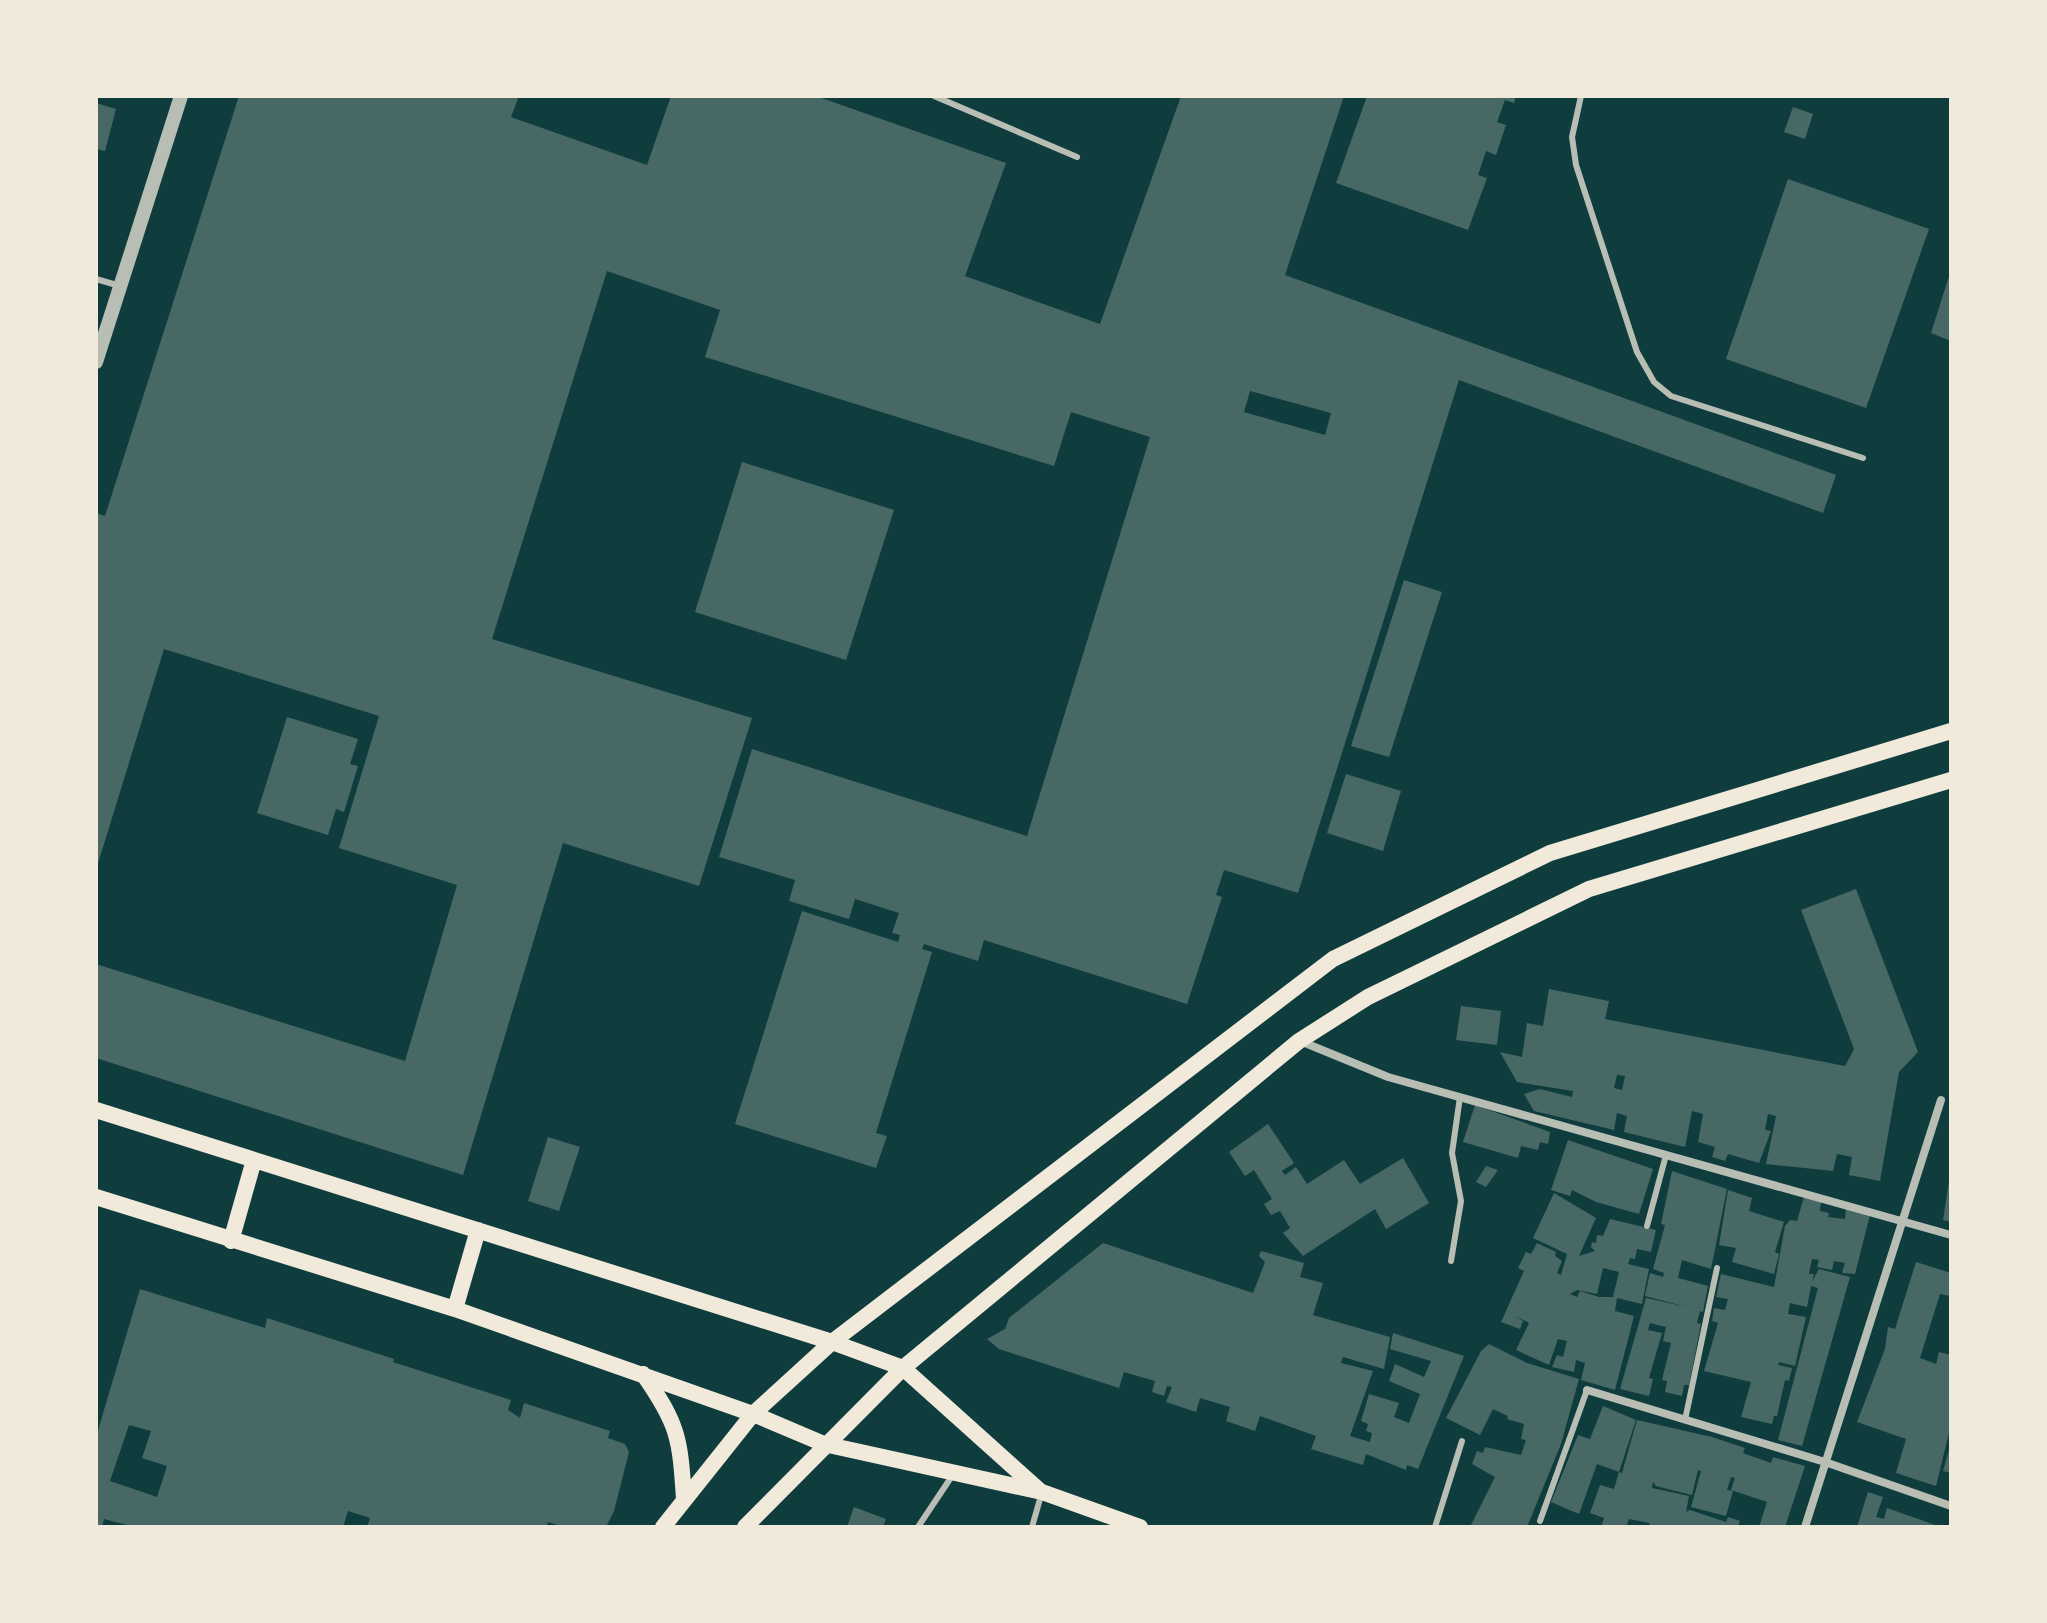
<svg xmlns="http://www.w3.org/2000/svg" width="2047" height="1623" font-family="'DejaVu Sans',sans-serif">
<rect width="100%" height="100%" fill="#0f3d3e"/>
<path fill="#486865" fill-rule="evenodd" d="M239,96H519L511,117L647,165L671,96H816L1006,163L965,276L1100,324L1181,96H1344L1285,275L1836,475L1823,513L1459,380L1298,893L1224,870L1216,895L1222,897L1187,1004L984,940L978,961L924,944L922,949L932,952L876,1133L887,1136L876,1168L735,1124L802,911L898,942L900,935L892,933L899,913L855,899L849,919L789,901L795,880L719,857L752,749L1027,836L1150,437L1071,412L1054,466L705,357L720,310L607,271L492,639L752,718L699,886L563,843L463,1175L96,1058V964L405,1061L457,885L339,848L379,716L164,649L96,870V513L105,516ZM1250,391L1331,413L1325,435L1244,412Z
M1367,96H1516L1514,103L1505,100L1497,122L1506,125L1496,155L1486,151L1478,175L1487,178L1468,230L1336,183Z
M96,103L116,109L105,151L96,149Z
M1793,107L1813,114L1805,139L1784,132Z
M1788,179L1929,229L1866,408L1726,359Z
M1950,273H1951V341L1931,333Z
M742,462L894,510L846,660L695,612Z
M1404,580L1442,592L1389,757L1351,746Z
M287,717L358,739L350,764L358,766L344,812L336,809L328,835L257,813Z
M1346,774L1401,791L1383,851L1327,833Z
M1856,889L1918,1052L1899,1072L1880,1181L1849,1175L1852,1157L1837,1154L1833,1171L1766,1164L1776,1116L1768,1114L1765,1130L1771,1131L1759,1163L1728,1154L1725,1161L1712,1157L1715,1147L1698,1142L1703,1114L1692,1111L1685,1147L1624,1132L1627,1116L1617,1113L1614,1130L1534,1111L1524,1094L1540,1089L1572,1097L1573,1091L1517,1082L1500,1052L1522,1057L1527,1023L1543,1026L1549,989L1609,1001L1605,1019L1845,1066L1854,1049L1801,910ZM1617,1075L1625,1076L1622,1090L1614,1088Z
M1461,1006L1501,1011L1497,1045L1456,1040Z
M1475,1105L1550,1132L1548,1144L1540,1142L1538,1150L1521,1146L1518,1158L1463,1142Z
M1268,1124L1294,1163L1282,1171L1285,1175L1296,1167L1307,1184L1344,1160L1360,1184L1403,1158L1429,1203L1386,1229L1375,1209L1303,1256L1283,1233L1290,1228L1280,1211L1271,1215L1264,1204L1272,1199L1254,1170L1245,1176L1229,1152Z
M548,1137L580,1147L559,1211L528,1201Z
M1568,1140L1653,1169L1639,1214L1596,1202L1572,1190L1570,1196L1551,1190Z
M1486,1166L1498,1170L1486,1187L1476,1182Z
M1672,1171L1727,1189L1711,1269L1682,1260L1678,1278L1708,1286L1703,1312L1700,1311L1697,1323L1701,1324L1689,1385H1684L1682,1396L1665,1392L1667,1381L1662,1380L1671,1343L1663,1341L1666,1327L1650,1323L1648,1330L1662,1333L1649,1378L1653,1379L1649,1396L1620,1389L1646,1298L1687,1307L1645,1296L1650,1273L1663,1277L1664,1273L1653,1269L1665,1225L1661,1224Z
M1949,1181H1951V1222L1943,1220Z
M1728,1190L1752,1198L1749,1211L1784,1222L1775,1252L1779,1254L1774,1274L1732,1262L1736,1248L1719,1245Z
M1554,1193L1596,1218L1579,1256L1595,1251L1591,1247L1592,1242L1596,1243L1597,1235L1603,1236L1610,1219L1656,1230L1651,1252L1637,1249L1635,1259L1630,1258L1628,1264L1649,1269L1642,1304L1617,1298L1615,1311L1634,1316L1615,1390L1581,1380L1585,1363L1576,1360L1574,1372L1552,1367L1557,1355L1563,1357L1567,1341L1558,1339L1549,1365L1516,1350L1529,1323L1516,1316L1523,1321L1520,1329L1501,1322L1524,1271L1518,1268L1526,1252L1531,1254L1537,1243L1556,1252L1555,1256L1562,1261L1557,1273L1561,1275L1567,1254L1533,1238ZM1603,1268L1619,1272L1613,1297H1599L1580,1291L1577,1297L1570,1294L1577,1290L1597,1294Z
M1804,1197L1821,1202L1820,1211L1829,1213L1828,1217L1845,1219L1846,1208L1870,1215L1855,1274L1842,1273L1845,1263L1834,1261L1832,1270L1817,1267L1819,1260L1812,1259L1809,1274H1814L1812,1282L1819,1269L1850,1277L1802,1446L1778,1440L1818,1288L1811,1286L1807,1307L1790,1303L1788,1314L1806,1317L1795,1366L1779,1362L1778,1365L1792,1368L1789,1381L1785,1380L1777,1416H1774L1772,1424L1741,1417L1751,1382L1704,1371L1718,1323L1712,1321L1714,1308L1725,1310L1728,1299L1716,1297L1721,1274L1774,1287L1785,1226L1790,1220L1797,1221Z
M1103,1243L1253,1293L1265,1262L1259,1256L1261,1251L1304,1263L1300,1277L1323,1283L1313,1315L1390,1337L1384,1369L1343,1357L1341,1363L1373,1371L1350,1436L1370,1442L1372,1433L1366,1431L1368,1424L1361,1421L1369,1394L1399,1403L1394,1417L1409,1423L1420,1394L1389,1381L1395,1364L1424,1377L1431,1361L1390,1349L1393,1333L1464,1356L1418,1469L1407,1465L1406,1470L1366,1454L1363,1465L1311,1449L1316,1436L1260,1416L1255,1431L1226,1421L1230,1407L1200,1398L1196,1412L1166,1402L1172,1387L1167,1386L1164,1396L1152,1392L1155,1381L1124,1372L1119,1388L999,1349L987,1339L1005,1329L1009,1318Z
M1916,1262L1951,1273L1950,1296L1940,1294L1920,1358L1936,1364L1939,1352L1951,1355V1425L1936,1486L1896,1473L1906,1439L1857,1422L1885,1349L1888,1327L1895,1329Z
M140,1289L265,1328L267,1318L394,1359L393,1362L511,1400L508,1410L520,1418L524,1403L610,1431L608,1438L625,1444L629,1452L614,1511L606,1527H564L548,1522L546,1527H367L370,1518L348,1511L343,1527H135L104,1519L102,1527H96V1437ZM129,1425L151,1431L142,1458L167,1466L157,1497L110,1481Z
M1489,1344L1527,1363L1579,1379L1561,1444L1527,1527H1470L1495,1477L1472,1464L1477,1451L1483,1453L1485,1447L1521,1455L1526,1440L1521,1439L1524,1424L1507,1419L1508,1416L1493,1409L1480,1435L1446,1418L1481,1351Z
M1603,1406L1636,1420L1619,1472L1622,1473L1637,1420L1712,1437L1745,1448L1743,1453L1771,1463L1773,1457L1805,1466L1785,1527H1759L1767,1502L1731,1490L1735,1478L1731,1477L1727,1490L1733,1491L1726,1516L1691,1507L1701,1471L1698,1470L1692,1495L1656,1486L1653,1482L1652,1488L1689,1496L1686,1512L1690,1510L1726,1522L1728,1517L1740,1521L1738,1527H1648L1650,1523L1629,1519L1626,1527H1601L1604,1518L1590,1513L1600,1485L1614,1489L1619,1472L1597,1464L1579,1514L1551,1502L1578,1435L1590,1439Z
M1950,1446H1951V1473L1943,1471Z
M1868,1492L1883,1497L1876,1517L1884,1519L1887,1508L1941,1527H1857Z
M854,1507L886,1519L883,1527H847Z"/>
<g fill="none" stroke-linecap="round" stroke-linejoin="round">
<path stroke="#b8beb3" stroke-width="6" d="M934,96L1077,157
M1581,96L1572,137L1576,165L1637,352L1654,382L1671,396L1863,458
M96,279L120,286
M1647,1226L1666,1155
M1451,1261L1461,1201L1452,1153L1460,1097
M1685,1420L1717,1268
M1540,1521L1587,1390
M918,1527L952,1476
M1032,1527L1042,1492
M1435,1527L1462,1441"/>
<path stroke="#b8beb3" stroke-width="8" d="M1300,1041L1388,1077L1951,1235
M1587,1390L1825,1462L1951,1506
M1805,1527L1941,1100"/>
<path stroke="#b8beb3" stroke-width="14" d="M96,362L181,96"/>
<path stroke="#f1e9da" stroke-width="16" d="M96,1110L832,1342L903,1368L1040,1491
M96,1197L455,1309L753,1414L824,1444L1042,1492L1140,1527
M231,1241L254,1160
M455,1309L478,1230
M643,1374C679,1425 680,1439 684,1499
M663,1527L753,1414L832,1342L1333,959L1550,853L1951,731
M745,1527L903,1368L1299,1041L1368,997L1589,889L1951,780"/>
</g>
<rect width="2047" height="1623" fill="none" stroke="#f1e9da" stroke-width="196"/>
</svg>
